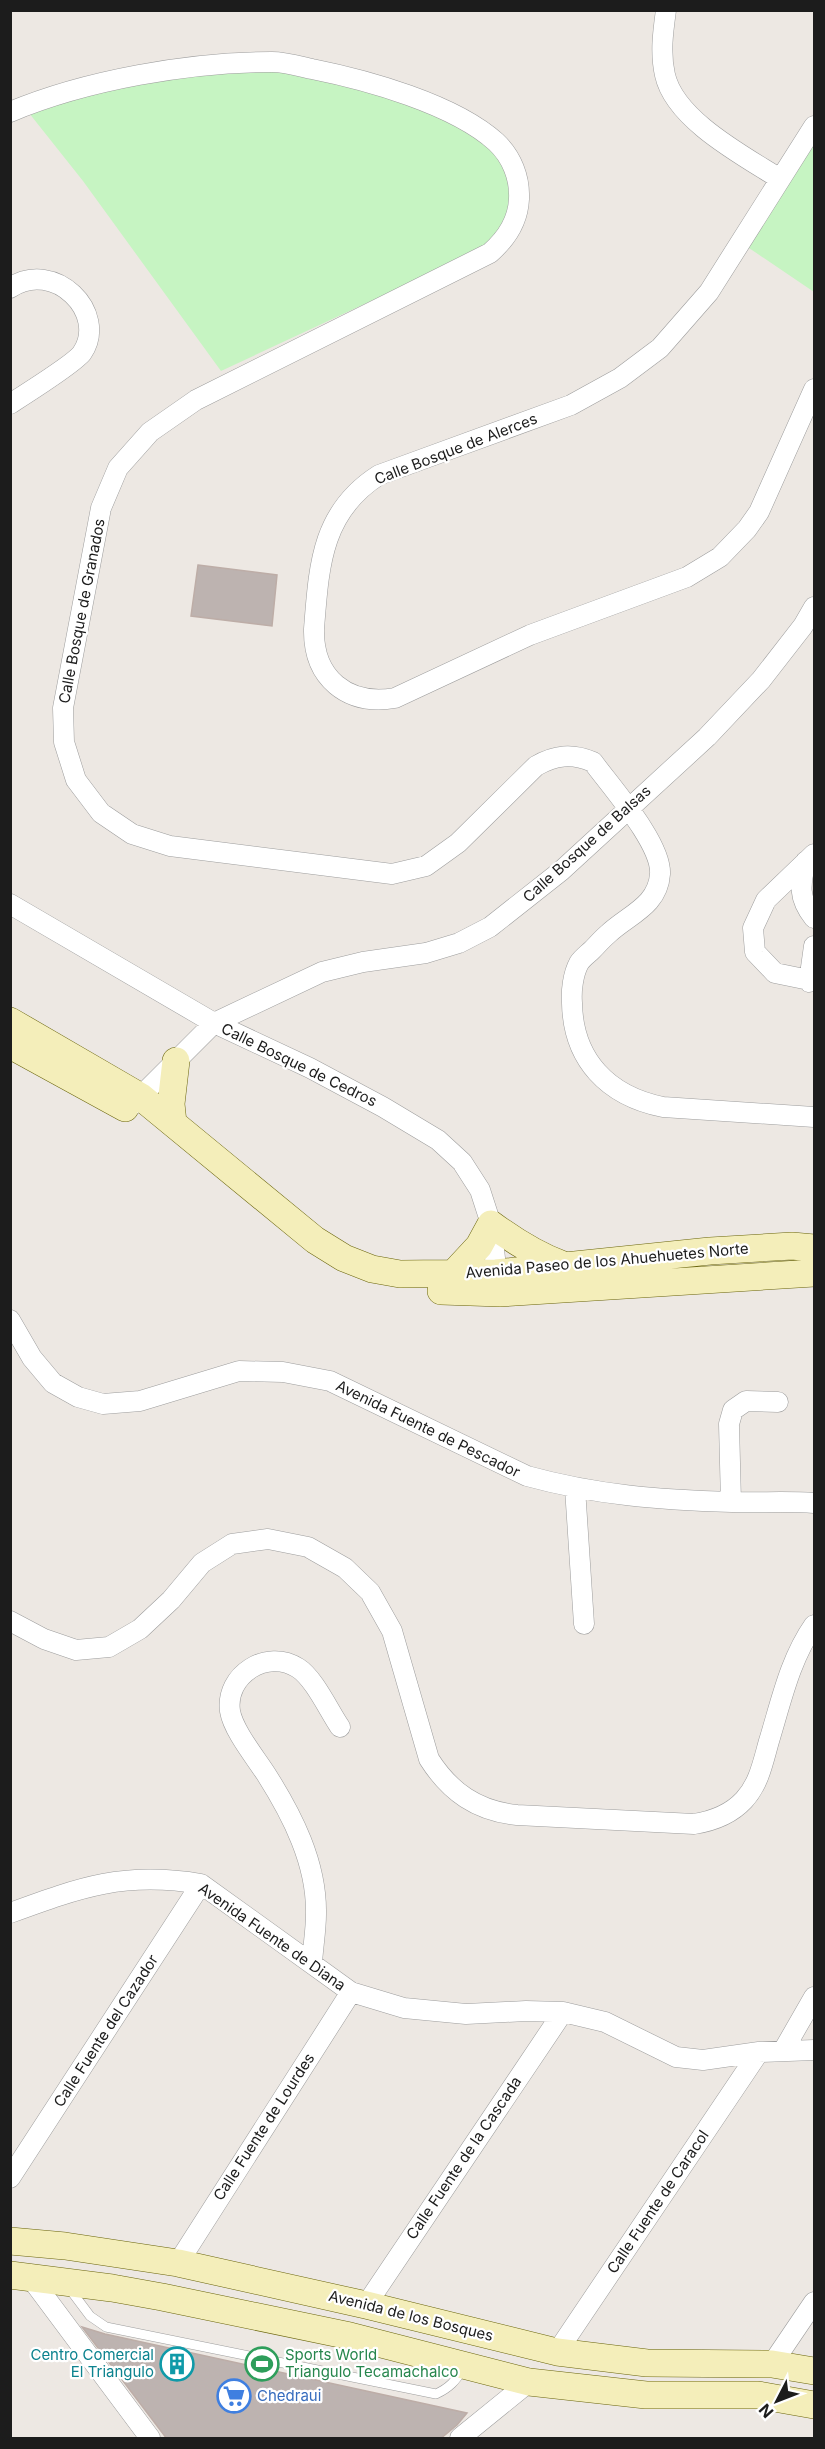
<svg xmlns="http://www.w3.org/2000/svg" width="825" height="2449" font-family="Inter,sans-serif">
<rect width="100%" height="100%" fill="#ede8e3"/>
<path fill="#c6f4c2" d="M274,70C334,83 476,110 505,168C507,173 508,180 510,186C517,216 496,238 474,253L221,371L83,181L29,113L95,94L176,77Z
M814,140V292L746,246Z"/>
<path fill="#bdb3b0" stroke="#bdada7" stroke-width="1.5" d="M198,565L277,575L272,626L191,616Z
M82,2327L105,2334L467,2413L457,2425L440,2439H167Z"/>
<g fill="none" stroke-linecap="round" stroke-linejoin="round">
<defs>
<path id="lane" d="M69,2288L90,2316L106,2327L436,2394C449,2388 456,2381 463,2368"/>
<path id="street" d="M666,10C663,32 660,53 665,75C675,120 744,156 780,179
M10,112C86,80 190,62 272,62C285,62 299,66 312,69C367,80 454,104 496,142C512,157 520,178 519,199C518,222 506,239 490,253L196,400L150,432L118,468L101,508L63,708L64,742L76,780L101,813L132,834L170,846L392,874L426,866L458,843L536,766C555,755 572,753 593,762C612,788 662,844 660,874C658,906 628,915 608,934C602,939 597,945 592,950C588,954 582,958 579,963C573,974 571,991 572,1003C573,1060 608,1096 663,1107L814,1117
M814,126L709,292L660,348L620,378L571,405L379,475C321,512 319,566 314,629C313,678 347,706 395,698L530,635L687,577L720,557L747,529L759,512L814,389
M10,288C54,258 109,313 82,353C75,363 24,395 10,404
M814,854L766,900L753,928L755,952L775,973L814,981
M806,861C800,885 798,898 814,918
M10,904L214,1023L310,1068L383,1107L438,1140L462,1162L480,1190L491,1224L498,1284
M809,982L814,946
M131,1106L214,1023L322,972L363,962L426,953L459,943L490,927L561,871L707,737L761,680L803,626L814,607
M10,1320L32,1358L53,1383L78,1397L103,1404L140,1401L239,1371L283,1372L330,1381L527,1476C596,1495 660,1500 732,1502C759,1503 787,1501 814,1503
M575,1488L584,1624
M731,1502L729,1424L733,1410L746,1401L778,1402
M10,1621L44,1639L76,1650L109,1647L140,1629L171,1600L202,1563L232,1544L268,1539L308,1547L345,1568L370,1592L392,1631L429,1759C450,1792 477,1811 517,1815L694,1824C713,1821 731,1814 744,1800C759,1784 763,1762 769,1741C781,1702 790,1659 814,1625
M10,1913C81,1887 125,1871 201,1884L351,1992L404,2008L466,2014L526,2011L563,2012L605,2022L676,2057L703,2060L759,2052L814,2050
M312,1963C313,1947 316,1930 316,1914C317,1863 292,1815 266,1774C255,1757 233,1730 230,1711C225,1675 267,1648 298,1668C314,1678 329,1711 340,1727
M783,2051L814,1997
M10,2178L201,1884
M178,2263L351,1992
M30,2277L150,2438
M366,2305L563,2012
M557,2352L759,2052
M772,2364L814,2302
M460,2438L529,2382"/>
<path id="secondary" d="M10,1021L141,1097L315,1240L344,1258L372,1269L400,1274L496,1273L710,1251L792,1246L814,1248
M10,1045L125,1108
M173,1123L171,1104L176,1061
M453,1274L479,1246L491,1224C514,1241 536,1255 563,1265
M441,1291L500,1293L814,1273
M10,2241L65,2246L178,2263L366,2305L557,2352L647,2363L772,2364L814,2371
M10,2275L112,2288L162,2297L350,2336L529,2382L646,2395H758L814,2405"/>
</defs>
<use href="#lane" stroke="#9d9d9d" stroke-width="10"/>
<use href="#street" stroke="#9d9d9d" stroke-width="21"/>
<use href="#secondary" stroke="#6a650d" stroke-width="28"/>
<use href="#lane" stroke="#fff" stroke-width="9"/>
<use href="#street" stroke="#fff" stroke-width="20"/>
<use href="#secondary" stroke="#f4eeba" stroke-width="27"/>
</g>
<defs>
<symbol id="building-ring" viewBox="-11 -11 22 22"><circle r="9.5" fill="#fff" stroke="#0f9aa8" stroke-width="1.5"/><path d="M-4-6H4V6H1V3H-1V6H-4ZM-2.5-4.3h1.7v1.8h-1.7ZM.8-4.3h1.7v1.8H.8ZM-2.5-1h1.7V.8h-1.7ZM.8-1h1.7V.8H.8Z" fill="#0f9aa8"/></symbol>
<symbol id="stadium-ring" viewBox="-11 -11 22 22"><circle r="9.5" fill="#fff" stroke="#2e9e5b" stroke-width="1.5"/><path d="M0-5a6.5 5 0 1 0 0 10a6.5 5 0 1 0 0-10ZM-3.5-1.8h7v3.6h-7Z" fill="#2e9e5b"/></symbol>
<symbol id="supermarket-ring" viewBox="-11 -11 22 22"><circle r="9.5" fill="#fff" stroke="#3f7fe0" stroke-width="1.5"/><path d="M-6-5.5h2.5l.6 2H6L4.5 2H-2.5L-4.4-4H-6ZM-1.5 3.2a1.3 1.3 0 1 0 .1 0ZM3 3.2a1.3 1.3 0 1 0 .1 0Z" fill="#3f7fe0"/></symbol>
</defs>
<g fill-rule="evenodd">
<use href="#building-ring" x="158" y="2345" width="38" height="38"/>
<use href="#stadium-ring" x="243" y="2345" width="38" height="38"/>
<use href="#supermarket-ring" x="215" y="2377" width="38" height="38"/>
</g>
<g text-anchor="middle" stroke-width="4.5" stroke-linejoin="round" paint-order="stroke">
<g font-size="15" fill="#1c1c1c" stroke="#fff">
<text transform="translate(456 449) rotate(-21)" y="5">Calle Bosque de Alerces</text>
<text transform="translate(82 611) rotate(-79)" y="5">Calle Bosque de Granados</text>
<text transform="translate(587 844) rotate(-42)" y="5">Calle Bosque de Balsas</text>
<text transform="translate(299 1065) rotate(26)" y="5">Calle Bosque de Cedros</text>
<text transform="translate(607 1261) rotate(-5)" y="5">Avenida Paseo de los Ahuehuetes Norte</text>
<text transform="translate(428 1429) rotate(26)" y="5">Avenida Fuente de Pescador</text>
<text transform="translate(272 1937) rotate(35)" y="5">Avenida Fuente de Diana</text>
<text transform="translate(106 2031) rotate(-57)" y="5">Calle Fuente del Cazador</text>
<text transform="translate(264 2127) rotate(-57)" y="5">Calle Fuente de Lourdes</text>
<text transform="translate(464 2158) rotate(-56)" y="5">Calle Fuente de la Cascada</text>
<text transform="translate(658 2202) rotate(-56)" y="5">Calle Fuente de Caracol</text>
<text transform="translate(411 2316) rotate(14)" y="5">Avenida de los Bosques</text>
</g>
<g font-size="15" fill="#0d838f" stroke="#fff" text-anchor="end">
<text x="154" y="2360">Centro Comercial<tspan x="154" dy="17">El Triangulo</tspan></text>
</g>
<g font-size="15" fill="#27864d" stroke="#fff" text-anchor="start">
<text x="285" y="2360">Sports World<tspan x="285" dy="17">Triangulo Tecamachalco</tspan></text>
</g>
<g font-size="15" fill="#366cbe" stroke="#fff" text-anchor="start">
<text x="257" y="2401">Chedraui</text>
</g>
</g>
<rect width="825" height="2449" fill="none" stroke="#1c1c1c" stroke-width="24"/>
<g transform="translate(777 2401) rotate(228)" stroke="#ffffff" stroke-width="4.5" paint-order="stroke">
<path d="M0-4.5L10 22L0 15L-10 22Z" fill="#1c1c1c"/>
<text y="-9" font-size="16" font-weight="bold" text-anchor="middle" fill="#1c1c1c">N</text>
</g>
</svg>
